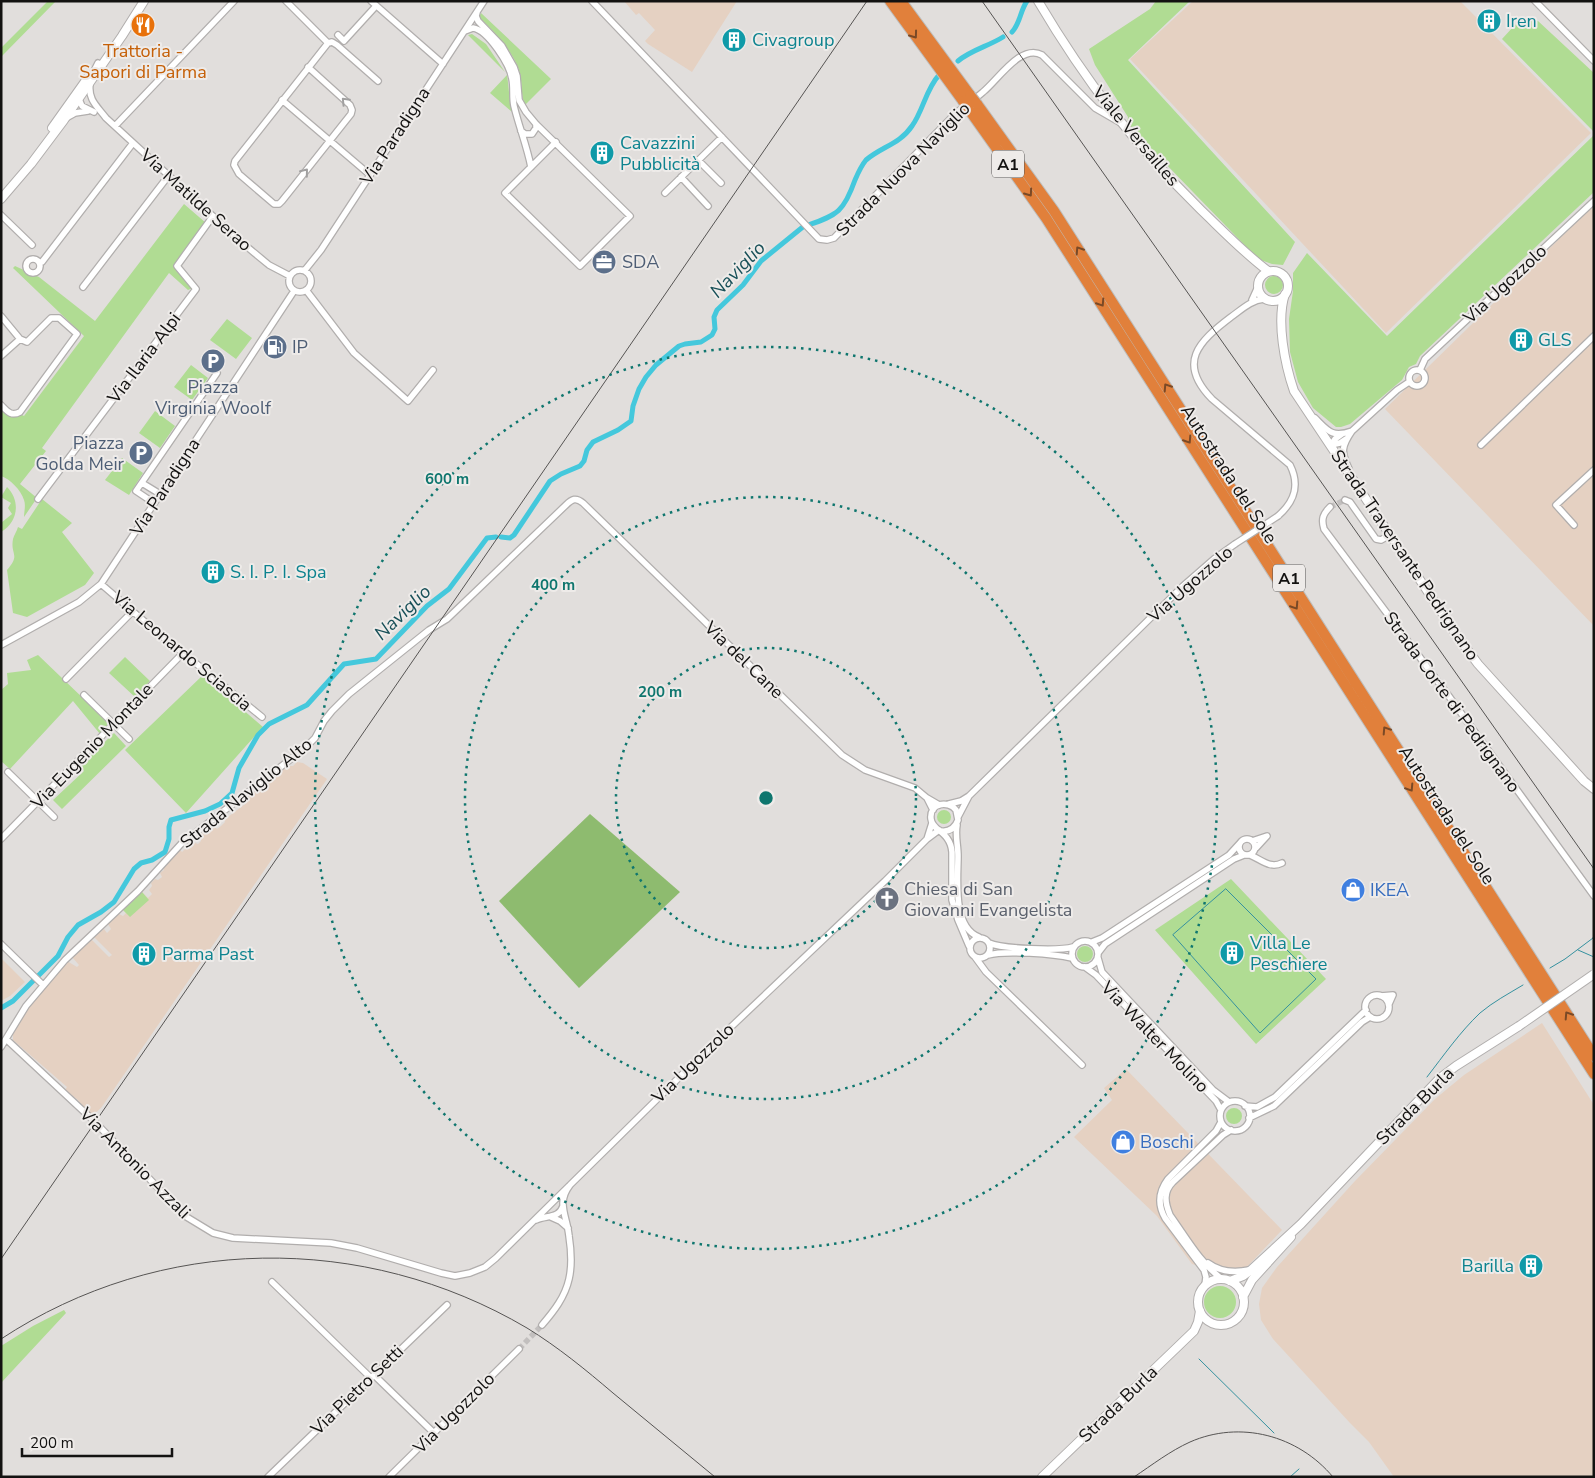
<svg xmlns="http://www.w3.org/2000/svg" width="1595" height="1478" font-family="'Nunito Sans',sans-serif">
<rect width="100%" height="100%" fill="#e1dedc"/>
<path fill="#e5d1c2" d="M624,1H737L692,72L648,44L645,41L655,30L639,13L636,15Z
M1193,1H1460L1591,133L1386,333L1130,59Z
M1594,205V626L1385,409Z
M297,762L303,763L327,779L123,1076L101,1108L92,1116L80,1104L78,1100L65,1090L67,1087L13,1040V1034L29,1007L67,961L77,967L79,965L72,957L91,939L109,957L112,955L94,937L104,929L107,933L111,929L108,924L119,914L123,916L126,913L123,910L142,892L148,898L152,894L149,890L152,886L151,883L155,879L158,880L162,877L160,873L164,870L163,868L180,850L182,852L188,846L186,843L191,841L198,844L201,841L198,836L213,825L217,829L221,826L225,822L224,820L245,804L244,800L267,782L270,783L287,766H293Z
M1,958L25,982L10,996L1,1001Z
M1542,1023L1594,1105V1477H1394L1369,1442L1350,1423L1273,1339L1261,1320L1259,1304L1262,1288L1277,1267L1355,1181L1435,1099L1464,1075Z
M1126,1069L1282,1230L1245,1269L1228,1275L1192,1264L1157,1216L1074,1137L1112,1100L1104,1088Z"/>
<path fill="#b0dc93" d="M48,1H56L1,57V48Z
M1156,1H1190L1128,60L1295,242L1283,265L1272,264L1258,259L1127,124L1128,117L1095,65L1089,49L1150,9Z
M481,13L551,79L525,105C520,94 523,82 519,70C512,50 494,32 479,17Z
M1524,17L1538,21L1594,73V132L1502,39L1513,27Z
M472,34L486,44L505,72L468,35Z
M507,75C509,88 509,99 512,112L490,93Z
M1594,135V192L1420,356L1416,364L1409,367L1402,380L1350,424L1341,427H1336L1313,408L1298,382L1290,352L1289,319L1293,291V273L1307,253L1387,336Z
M184,204L206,223L174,266L193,288L188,290L169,273L42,448L46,451L20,484L37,498L24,517C24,512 26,505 24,500C21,490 10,479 1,476V408C7,415 11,418 20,414L24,416L84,336L13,268L15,266L39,277L95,321Z
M1265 285a9 9 0 1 1 18 0a9 9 0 1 1-18 0Z
M227,319L252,338L236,359L210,340Z
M191,365L208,378L192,400L174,387Z
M155,411L175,426L160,448L139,433Z
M122,458L143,473L129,495L105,480Z
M7,487C21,501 18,522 1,532V523L12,514L8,508L11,503L1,497Z
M42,499L72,523L62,532L94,573L85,585L27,617L13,613L7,570C21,554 10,555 13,539C14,535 17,531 18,527L22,529Z
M38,655L109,723L100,734L73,701L10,769L1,761V690L8,684L7,673L31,670L27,660Z
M125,657L150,681L135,697L109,673Z
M203,675L263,727L186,813L125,750Z
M114,733L126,746L62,809L53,800L84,771L80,766Z
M937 817a7 7 0 1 1 14 0a7 7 0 1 1-14 0Z
M1231,879L1326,979L1256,1044L1155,930Z
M142,892L149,900L130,917L123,910Z
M1077 954a8 8 0 1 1 16 0a8 8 0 1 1-16 0Z
M1226 1116a8 8 0 1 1 16 0a8 8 0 1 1-16 0Z
M1204 1302a16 16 0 1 1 32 0a16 16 0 1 1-32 0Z
M64,1310L66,1313L1,1383V1346L33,1326Z"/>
<path fill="#8ebb6f" d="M590,814L680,892L579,988L499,901Z"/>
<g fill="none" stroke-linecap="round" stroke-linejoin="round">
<path stroke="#35919f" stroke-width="1" d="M1226,889L1316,979L1260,1033L1173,935Z
M1578,950L1594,957
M1550,968L1565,959L1593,938L1594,935
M1427,1077C1444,1055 1460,1032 1480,1013C1493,1002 1508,994 1523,985
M1199,1359L1274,1433
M1290,1477L1299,1469"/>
<path stroke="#44c8dc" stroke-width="5" d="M1012,32C1020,24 1020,11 1027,1
M958,61C971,50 989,46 1003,37
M808,225C838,215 844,211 855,180C858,173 861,166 866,160C881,147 900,144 912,126C923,111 926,89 939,75
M501,537L510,538L514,535L550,481L561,474L580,466L584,461L587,450L593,442L618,430L631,421L633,406L639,389L646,377L656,365L679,346L685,344L701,342L712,335L715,329L714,317L717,310L743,285L761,261L804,226
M38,976L58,956L68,937L78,925L101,912L114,902L134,869L141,863L152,860L165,852L169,839V827L171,820L205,811L220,804L232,793L239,768L258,735L269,724L307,705L344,664L376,659L427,606L449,589L487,538L496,537
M1,1008L13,1001L34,980"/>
<path stroke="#c2bfbe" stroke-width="5.5" stroke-dasharray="5.5 3" stroke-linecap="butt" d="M1330,507L1345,500
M519,1349L542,1325"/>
<defs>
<path id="street" d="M286,1L328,43L332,42L337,45L378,81
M371,1L443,64
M592,1L819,239L827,240L834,238L952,117C962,107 973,101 983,92C998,80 1021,43 1042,55L1095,108L1121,123
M1535,1L1594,61
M477,12L476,16L478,21L502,46L514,67L517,76L519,100L526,112L536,124L630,216L580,266L505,193L556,142
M465,31L473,28C488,30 510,65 512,79C514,88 512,97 514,106C519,127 527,146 531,167
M338,35L344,41L376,6
M308,67L350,105L352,110L351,114L282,201L279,204H274L239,174L234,165L235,161L328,43
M92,75L98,63
M90,84C88,100 97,106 106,118L240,241L269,265L290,276
M78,97L82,106L94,112
M282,100L370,175
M66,118L75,113L88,111
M115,126L234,1
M521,131L525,134H532L536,128V124
M698,160L721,183
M681,177L708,206
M665,193L722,137
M1,215L32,245
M26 266a7 7 0 1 1 14 0a7 7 0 1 1-14 0Z
M39,262H42L133,143
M289 281a11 11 0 1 1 22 0a11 11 0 1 1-22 0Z
M305,270L321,250L484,1
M83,287L169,175
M306,290L354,353L408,401L433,370
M1264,299C1251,300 1241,310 1231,317C1198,342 1177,363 1212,399L1290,465C1300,485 1295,501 1278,516
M1252,300L1257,289
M1,316L20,339L27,342L51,318H59L77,334L20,412C11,417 7,411 1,405
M1,356L20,339
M1409 378a8 8 0 1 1 16 0a8 8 0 1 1-16 0Z
M1420,370L1425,359L1594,201
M1315,418C1328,431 1332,438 1352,431C1341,447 1341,452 1349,469
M1352,431L1397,390L1409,382
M1342,434L1335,439L1331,445L1340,443L1346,439
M1481,445L1594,336
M142,483L160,494
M38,499L196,289L177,266L213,216
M1345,500L1350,502L1376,539L1381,540L1390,535
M154,503L136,491L217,373
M1330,507C1323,514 1321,519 1324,529L1448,695L1594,896
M1574,525L1556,505L1594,470
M101,584L151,627L262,717
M1,645L79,602L101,584L294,291
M66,679L133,611
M84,695L129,739
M8,772L54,817
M969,796L1183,586L1214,559L1235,544
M949,804L961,801L969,796L958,817
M933,810L927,798L939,805
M932,823L927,839L939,830
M957,825C955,836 958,845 958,856C958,878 952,927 979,937
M941,831C949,832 955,828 958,820L956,810C948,800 929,803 931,819C932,831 950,831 952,852V900L958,920L969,946
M1239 847a8 8 0 1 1 16 0a8 8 0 1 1-16 0Z
M1,839L183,653
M1252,841L1267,836L1256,848
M1250,855C1262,860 1270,869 1282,863
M970 948a10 10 0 1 1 20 0a10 10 0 1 1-20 0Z
M1072 954a13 13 0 1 1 26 0a13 13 0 1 1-26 0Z
M1092,942L1102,938L1229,855L1240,843
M989,943C1002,949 1059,951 1073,947
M1,944L43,985
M1098,953L1105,944L1234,859L1244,855
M988,955C1005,950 1054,954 1072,958
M975,957L986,972L1082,1065
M1098,958L1102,972L1213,1090L1229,1102
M1085,967L1096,975L1216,1101L1221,1110
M1365 1007a12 12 0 1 1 24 0a12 12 0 1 1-24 0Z
M1381,996L1393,995L1389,1004
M6,1039L95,1122L185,1216L213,1233L233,1238L331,1243L357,1248L441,1273L455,1276L470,1273L485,1267L496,1258L569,1186
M1,1047L26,1006L65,960L138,891L181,844L305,748L315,738L324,721L332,711L349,694L429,630L447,619L566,505C572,499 576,497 583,503L842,755L865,770L915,788L927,798
M1220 1116a15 15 0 1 1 30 0a15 15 0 1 1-30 0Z
M1245,1106L1257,1107L1275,1097L1366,1010
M1249,1118L1274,1106L1362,1022L1370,1017
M551,1217L560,1221L568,1228
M536,1220C546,1215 559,1219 563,1206
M1208,1263C1220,1272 1234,1273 1249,1270
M1222,1279C1200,1263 1186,1237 1170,1215C1165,1203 1163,1192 1173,1182L1223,1135L1231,1130
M272,1282L371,1378
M1205,1285L1206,1277L1204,1270L1165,1218C1157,1204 1159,1191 1168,1179L1216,1131L1221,1122
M542,1325C554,1311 565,1297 569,1279C572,1266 571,1249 569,1236C567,1216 556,1203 570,1185L712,1045L885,881L927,839
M374,1375L434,1433
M268,1477L447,1305
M389,1477L519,1349"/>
<path id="secondary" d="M1038,1C1086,82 1134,144 1201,210C1223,231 1244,253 1268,271
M52,128L89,76
M1,199L31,164L64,120L122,36L144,1
M1258 286a15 15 0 1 1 30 0a15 15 0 1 1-30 0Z
M1285,294C1276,321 1285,365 1294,391L1460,640L1478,664L1584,781L1594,789
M1198 1302a23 23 0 1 1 46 0a23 23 0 1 1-46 0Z
M1230,1281L1243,1276L1251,1270L1301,1224L1440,1078L1456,1066L1519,1026
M1243,1297L1252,1280L1291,1237
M1042,1477L1194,1331L1198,1322L1200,1311"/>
<path id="highway" d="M890,1L963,101
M901,1L970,95
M977,104L1054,211L1594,1056
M970,111L1046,218L1594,1074"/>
</defs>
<use href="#street" stroke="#b1aead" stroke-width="8"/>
<use href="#secondary" stroke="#b1aead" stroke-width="10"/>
<use href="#highway" stroke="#bdbdbc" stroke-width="12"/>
<use href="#street" stroke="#fff" stroke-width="5.5"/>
<use href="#secondary" stroke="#fff" stroke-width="8"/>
<use href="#highway" stroke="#e1803b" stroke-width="10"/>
<path stroke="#565453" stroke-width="1" d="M982,1L1594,869
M1,1259L867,1
M1,1339C160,1234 364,1232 527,1328C558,1347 586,1370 613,1393C647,1421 681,1449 715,1477
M1134,1477C1152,1465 1170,1451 1190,1442C1240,1420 1298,1435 1333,1477"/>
<defs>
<path id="street-bridge" d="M1235,544L1278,516"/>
<path id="secondary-bridge" d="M1519,1026L1594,974"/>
<path id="highway-bridge" d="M970,95L977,104
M963,101L970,111"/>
</defs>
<use href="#street-bridge" stroke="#b1aead" stroke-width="8" stroke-linecap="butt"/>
<use href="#secondary-bridge" stroke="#b1aead" stroke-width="10" stroke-linecap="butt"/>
<use href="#highway-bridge" stroke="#bdbdbc" stroke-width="12" stroke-linecap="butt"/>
<use href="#street-bridge" stroke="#fff" stroke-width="5.5"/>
<use href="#secondary-bridge" stroke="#fff" stroke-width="8"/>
<use href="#highway-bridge" stroke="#e1803b" stroke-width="10"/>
</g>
<defs><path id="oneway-chevron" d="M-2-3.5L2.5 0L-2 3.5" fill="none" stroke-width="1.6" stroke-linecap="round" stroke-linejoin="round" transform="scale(1.25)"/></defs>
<g stroke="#7a4926">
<use href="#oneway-chevron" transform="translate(914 35) rotate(54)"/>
<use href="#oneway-chevron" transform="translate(1029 193) rotate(55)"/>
<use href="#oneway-chevron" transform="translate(1079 250) rotate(-123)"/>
<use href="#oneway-chevron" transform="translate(1101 303) rotate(57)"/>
<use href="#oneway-chevron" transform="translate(1167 387) rotate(-123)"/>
<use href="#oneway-chevron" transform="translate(1188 440) rotate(57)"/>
<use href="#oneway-chevron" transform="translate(1295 606) rotate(57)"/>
<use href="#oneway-chevron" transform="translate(1386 730) rotate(-123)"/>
<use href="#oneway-chevron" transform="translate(1410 788) rotate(57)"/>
<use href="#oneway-chevron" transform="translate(1568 1015) rotate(-123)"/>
</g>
<g stroke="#a1a0a0">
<use href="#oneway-chevron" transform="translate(345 101) rotate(-134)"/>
<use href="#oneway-chevron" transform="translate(305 172) rotate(-51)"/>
</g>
<g fill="none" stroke="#0f766e" stroke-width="2.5" stroke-dasharray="2.5 5">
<circle cx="766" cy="798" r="150"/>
<circle cx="766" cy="798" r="301"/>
<circle cx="766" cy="798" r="451"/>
</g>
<defs>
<symbol id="building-disc" viewBox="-11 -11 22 22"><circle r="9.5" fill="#0f9aa8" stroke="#eeebe9"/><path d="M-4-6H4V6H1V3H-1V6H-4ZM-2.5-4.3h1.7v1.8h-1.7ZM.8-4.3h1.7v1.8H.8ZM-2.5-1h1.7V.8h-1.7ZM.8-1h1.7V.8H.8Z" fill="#fff"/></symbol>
<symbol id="restaurant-disc" viewBox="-11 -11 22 22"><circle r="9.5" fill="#e8710a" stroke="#eeebe9"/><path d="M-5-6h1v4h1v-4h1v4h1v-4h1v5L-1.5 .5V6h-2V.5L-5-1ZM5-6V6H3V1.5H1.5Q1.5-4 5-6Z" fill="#fff"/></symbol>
<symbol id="office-disc" viewBox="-11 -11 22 22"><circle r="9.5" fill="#5c6f8a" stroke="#eeebe9"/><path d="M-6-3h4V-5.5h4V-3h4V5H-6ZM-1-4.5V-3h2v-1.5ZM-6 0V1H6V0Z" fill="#fff"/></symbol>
<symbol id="fuel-disc" viewBox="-11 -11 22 22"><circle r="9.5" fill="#5c6f8a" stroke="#eeebe9"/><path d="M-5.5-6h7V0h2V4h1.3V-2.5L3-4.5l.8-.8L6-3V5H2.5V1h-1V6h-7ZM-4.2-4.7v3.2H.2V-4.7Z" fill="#fff"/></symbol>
<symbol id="parking-disc" viewBox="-11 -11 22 22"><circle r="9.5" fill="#5c6f8a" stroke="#eeebe9"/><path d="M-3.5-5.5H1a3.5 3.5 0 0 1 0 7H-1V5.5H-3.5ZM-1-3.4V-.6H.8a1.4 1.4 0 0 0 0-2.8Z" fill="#fff"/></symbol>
<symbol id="shop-disc" viewBox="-11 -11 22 22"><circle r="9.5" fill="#3f7fe0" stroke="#eeebe9"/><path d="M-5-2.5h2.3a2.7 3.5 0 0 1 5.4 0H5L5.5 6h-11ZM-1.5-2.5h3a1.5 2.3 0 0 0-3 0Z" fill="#fff"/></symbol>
<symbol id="church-disc" viewBox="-11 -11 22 22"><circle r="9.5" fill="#6b7280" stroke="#eeebe9"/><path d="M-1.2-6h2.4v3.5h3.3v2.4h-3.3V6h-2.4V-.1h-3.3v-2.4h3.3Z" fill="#fff"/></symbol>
</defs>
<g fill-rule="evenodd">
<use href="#building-disc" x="1475" y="7" width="28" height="28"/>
<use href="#restaurant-disc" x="129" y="11" width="28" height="28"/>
<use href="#building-disc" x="720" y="26" width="28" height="28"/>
<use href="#building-disc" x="588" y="139" width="28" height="28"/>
<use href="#office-disc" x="590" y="248" width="28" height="28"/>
<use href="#building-disc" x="1507" y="326" width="28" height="28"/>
<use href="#fuel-disc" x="261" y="333" width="28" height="28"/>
<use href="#parking-disc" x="199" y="347" width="28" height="28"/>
<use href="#parking-disc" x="127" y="439" width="28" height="28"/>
<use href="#building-disc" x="199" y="558" width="28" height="28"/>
<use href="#shop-disc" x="1339" y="876" width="28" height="28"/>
<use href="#church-disc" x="873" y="885" width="28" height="28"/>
<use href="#building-disc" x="1218" y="939" width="28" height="28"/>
<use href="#building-disc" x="130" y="940" width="28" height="28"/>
<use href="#shop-disc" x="1109" y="1128" width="28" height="28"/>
<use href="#building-disc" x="1517" y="1252" width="28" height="28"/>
</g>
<g text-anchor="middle" stroke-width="4" stroke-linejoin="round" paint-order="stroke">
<g fill="#eeebe9" stroke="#555352" stroke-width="1">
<rect x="992" y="150.5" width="32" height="27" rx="4"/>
<rect x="1273" y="564.5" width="32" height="27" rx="4"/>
</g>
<g font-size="16" font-weight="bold" fill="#131211">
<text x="1008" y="170">A1</text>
<text x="1289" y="584">A1</text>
</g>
<g font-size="18" fill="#0d838f" stroke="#eeebe9" text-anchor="start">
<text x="1506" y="27">Iren</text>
<text x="752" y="46">Civagroup</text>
<text x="620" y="149">Cavazzini<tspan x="620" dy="21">Pubblicità</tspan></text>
<text x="1538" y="346">GLS</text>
<text x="230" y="578">S. I. P. I. Spa</text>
<text x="1250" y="949">Villa Le<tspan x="1250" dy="21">Peschiere</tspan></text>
<text x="162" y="960">Parma Past</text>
<text x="1514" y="1272" text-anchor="end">Barilla</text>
</g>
<g font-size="18" fill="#c56008" stroke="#eeebe9">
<text x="143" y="57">Trattoria -<tspan x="143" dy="21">Sapori di Parma</tspan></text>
</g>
<g font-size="18" fill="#131211" stroke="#eeebe9">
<text transform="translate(395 136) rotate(-57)" y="6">Via Paradigna</text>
<text transform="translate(1136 136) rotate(50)" y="6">Viale Versailles</text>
<text transform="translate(903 169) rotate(-45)" y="6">Strada Nuova Naviglio</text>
<text transform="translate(196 200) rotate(42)" y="6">Via Matilde Serao</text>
<text transform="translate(1505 284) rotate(-43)" y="6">Via Ugozzolo</text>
<text transform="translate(144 358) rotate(-53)" y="6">Via Ilaria Alpi</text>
<text transform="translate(1229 474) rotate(57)" y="6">Autostrada del Sole</text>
<text transform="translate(165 487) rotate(-57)" y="6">Via Paradigna</text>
<text transform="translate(1405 555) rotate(56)" y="6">Strada Traversante Pedrignano</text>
<text transform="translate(1190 584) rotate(-41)" y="6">Via Ugozzolo</text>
<text transform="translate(182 651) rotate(40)" y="6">Via Leonardo Sciascia</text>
<text transform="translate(744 660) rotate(44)" y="6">Via del Cane</text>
<text transform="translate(1452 702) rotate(54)" y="6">Strada Corte di Pedrignano</text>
<text transform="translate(92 746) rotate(-46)" y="6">Via Eugenio Montale</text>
<text transform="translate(246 793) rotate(-39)" y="6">Strada Naviglio Alto</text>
<text transform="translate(1447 815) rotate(57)" y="6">Autostrada del Sole</text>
<text transform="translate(1155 1037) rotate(46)" y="6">Via Walter Molino</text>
<text transform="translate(693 1063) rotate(-44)" y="6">Via Ugozzolo</text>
<text transform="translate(1415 1106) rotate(-45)" y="6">Strada Burla</text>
<text transform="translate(135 1163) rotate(45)" y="6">Via Antonio Azzali</text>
<text transform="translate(357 1390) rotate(-44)" y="6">Via Pietro Setti</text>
<text transform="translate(1118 1404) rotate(-44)" y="6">Strada Burla</text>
<text transform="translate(454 1413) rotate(-45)" y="6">Via Ugozzolo</text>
</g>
<g font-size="18" fill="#4e5e75" stroke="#eeebe9" text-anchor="start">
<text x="622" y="268">SDA</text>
<text x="292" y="353">IP</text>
<text x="213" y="393" text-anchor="middle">Piazza<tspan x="213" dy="21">Virginia Woolf</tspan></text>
<text x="124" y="449" text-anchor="end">Piazza<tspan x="124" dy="21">Golda Meir</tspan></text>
</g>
<g font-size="18" fill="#5b616d" stroke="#eeebe9" text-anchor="start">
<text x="904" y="895">Chiesa di San<tspan x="904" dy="21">Giovanni Evangelista</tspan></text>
</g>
<g font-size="18" fill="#366cbe" stroke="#eeebe9" text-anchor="start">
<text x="1370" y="896">IKEA</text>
<text x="1140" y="1148">Boschi</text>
</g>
<g font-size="19" font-style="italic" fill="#185058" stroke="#eeebe9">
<text transform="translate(737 269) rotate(-46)" y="7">Naviglio</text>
<text transform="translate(402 612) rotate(-44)" y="7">Naviglio</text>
</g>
</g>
<circle cx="766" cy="798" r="8" fill="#0f766e" stroke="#eeebe9" stroke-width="2.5"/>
<g font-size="15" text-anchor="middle" font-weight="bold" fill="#0f766e" stroke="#eeebe9" stroke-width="4" stroke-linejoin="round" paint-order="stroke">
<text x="447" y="484">600 m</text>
<text x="553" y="590">400 m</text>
<text x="660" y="697">200 m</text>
</g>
<rect width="1595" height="1478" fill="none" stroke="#131211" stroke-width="5"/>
<path d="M22 1448v8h150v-8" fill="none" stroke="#131211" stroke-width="2.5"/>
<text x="30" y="1448" font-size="15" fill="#131211" stroke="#eeebe9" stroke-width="4" paint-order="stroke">200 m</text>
</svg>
